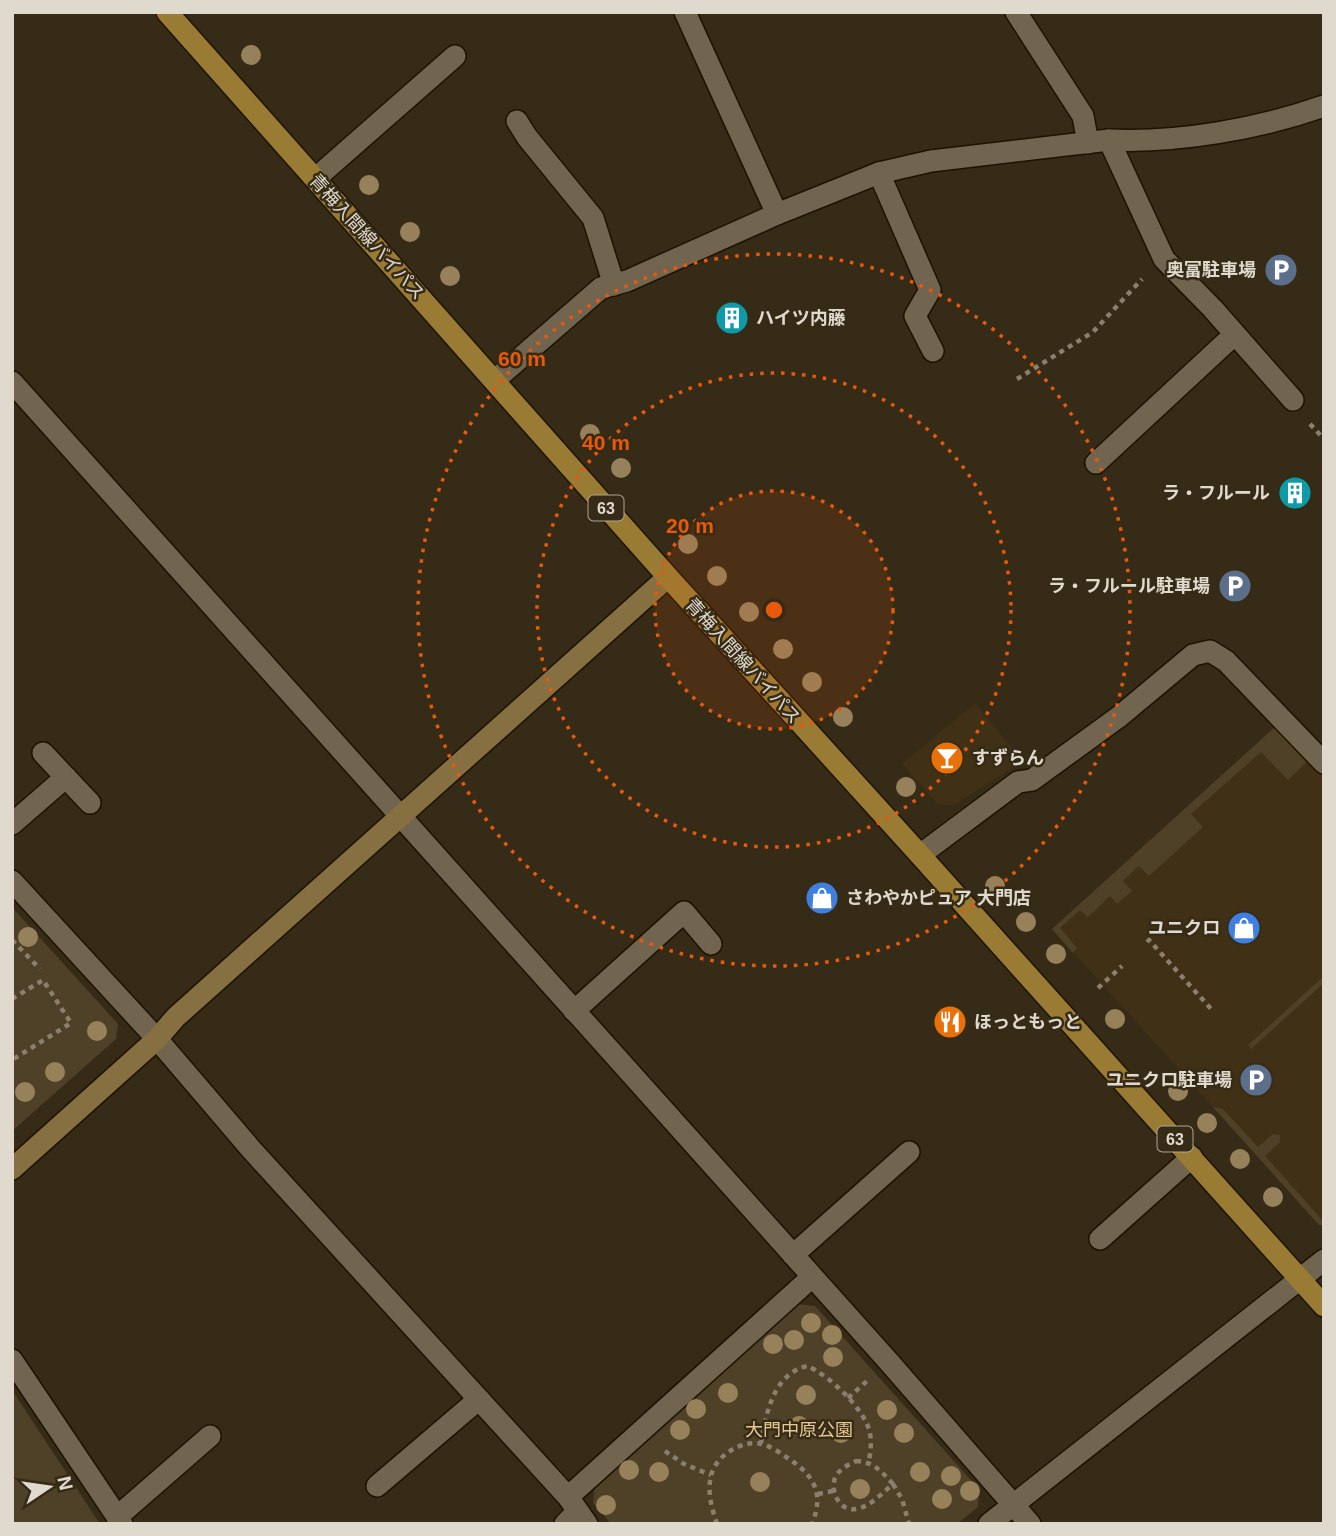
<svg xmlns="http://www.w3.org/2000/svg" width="1336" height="1536" font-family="Arial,'Noto Sans JP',sans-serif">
<rect width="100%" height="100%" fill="#362b17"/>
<path fill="#3f3016" d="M975,703L1023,761L954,805L937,804L902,764Z
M1275,727L1324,777V1226L1319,1225L1052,929Z"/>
<path fill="#4f4127" d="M1275,727L1308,761L1288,780L1261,752L1191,814L1203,827L1149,876L1139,866L1123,881L1132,891L1117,904L1110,896L1088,917L1080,910L1060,928L1077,948L1073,953L1052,929Z
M12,907L118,1024L116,1039L12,1131Z
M1324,976V983L1251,1049L1248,1045Z
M1213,1107L1223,1109L1258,1147L1273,1134L1280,1135V1142L1265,1156L1324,1222V1226L1319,1225Z
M798,1304L815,1306L979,1489L978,1507L957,1524H611L593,1503L595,1486Z
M12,1390L100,1524H12Z"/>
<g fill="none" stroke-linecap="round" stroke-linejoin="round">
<defs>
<path id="lane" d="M685,12L777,214
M1016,12L1083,116L1088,143
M517,121L527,137L593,218L614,285
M1109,140L1164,259L1213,309L1293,400
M879,173L930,290L915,316L933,351
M316,178L455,56
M1096,463L1235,334
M43,753L90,803
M12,824L66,777
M574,1011L684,912L711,944
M1100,1239L1192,1157
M793,1255L909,1152
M377,1486L479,1399
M117,1517L210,1436
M565,1524L577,1512"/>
<path id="street" d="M495,380L601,288L627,281L777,214L879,173L931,161L1109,140C1178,143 1259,129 1324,106
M12,382L889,1362L1030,1524
M920,855L1018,782L1032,780L1120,716L1193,655L1210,651L1226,661L1324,763
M12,881L157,1039L250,1148L568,1497L587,1524
M12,1360L122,1524
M568,1497L812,1277
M989,1524L1324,1260"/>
<path id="secondary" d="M12,1169L157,1039L176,1017L668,577"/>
<path id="primary" d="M167,12L668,577L920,855L1324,1306"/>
</defs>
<use href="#lane" stroke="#1d1302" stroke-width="24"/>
<use href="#street" stroke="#1d1302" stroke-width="24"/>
<use href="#secondary" stroke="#1d1302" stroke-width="24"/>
<use href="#primary" stroke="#1d1302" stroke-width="24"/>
<path stroke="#89806f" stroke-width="4.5" stroke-dasharray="5 5" stroke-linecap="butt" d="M1017,379L1093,332L1142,279
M1310,424L1324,439
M12,940L40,969
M1147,942L1149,940L1212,1010L1214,1008
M1098,988L1122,966
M12,999L43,980L71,1023L12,1060
M848,1398L867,1381
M761,1443C766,1414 773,1374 807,1366C828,1374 867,1411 870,1434C872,1444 870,1453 869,1462
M665,1451L684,1464L711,1475
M856,1461C874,1462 881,1471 893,1484C882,1493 870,1507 856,1509C840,1512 830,1492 835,1478C839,1469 848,1465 856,1461Z
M893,1484L902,1499L909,1524
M818,1494L833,1491
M717,1524C712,1509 707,1492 711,1476C715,1456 742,1439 762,1444C770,1446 779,1452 786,1457C813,1474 825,1492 812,1524"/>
<use href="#lane" stroke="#71654f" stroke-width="21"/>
<use href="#street" stroke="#71654f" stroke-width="21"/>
<use href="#secondary" stroke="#867041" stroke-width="21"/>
<use href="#primary" stroke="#9a7b33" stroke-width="21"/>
</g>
<g fill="#97815a">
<circle cx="251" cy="55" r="10"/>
<circle cx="369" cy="185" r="10"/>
<circle cx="410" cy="232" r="10"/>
<circle cx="450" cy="276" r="10"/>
<circle cx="590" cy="434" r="10"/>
<circle cx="621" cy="468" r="10"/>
<circle cx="688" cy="544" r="10"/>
<circle cx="717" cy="576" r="10"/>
<circle cx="749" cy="612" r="10"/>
<circle cx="783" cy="649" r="10"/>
<circle cx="812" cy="682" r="10"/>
<circle cx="843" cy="717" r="10"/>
<circle cx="906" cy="787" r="10"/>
<circle cx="995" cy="886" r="10"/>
<circle cx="1026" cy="922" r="10"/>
<circle cx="28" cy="937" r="10"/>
<circle cx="1056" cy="954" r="10"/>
<circle cx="1115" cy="1019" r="10"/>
<circle cx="97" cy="1031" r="10"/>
<circle cx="55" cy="1072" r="10"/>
<circle cx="1178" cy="1091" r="10"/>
<circle cx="25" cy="1092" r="10"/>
<circle cx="1207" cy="1123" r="10"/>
<circle cx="1240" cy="1159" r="10"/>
<circle cx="1273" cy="1197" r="10"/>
<circle cx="811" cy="1323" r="10"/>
<circle cx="832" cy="1335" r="10"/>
<circle cx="794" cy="1340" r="10"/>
<circle cx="773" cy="1344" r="10"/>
<circle cx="833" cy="1357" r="10"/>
<circle cx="728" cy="1393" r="10"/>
<circle cx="806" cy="1395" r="10"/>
<circle cx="696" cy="1409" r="10"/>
<circle cx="887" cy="1410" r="10"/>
<circle cx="799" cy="1426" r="10"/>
<circle cx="680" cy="1430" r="10"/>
<circle cx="841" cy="1433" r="10"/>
<circle cx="904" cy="1433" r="10"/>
<circle cx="629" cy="1470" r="10"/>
<circle cx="659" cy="1472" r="10"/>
<circle cx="920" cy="1472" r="10"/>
<circle cx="951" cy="1476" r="10"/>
<circle cx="760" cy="1482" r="10"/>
<circle cx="860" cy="1489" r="10"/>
<circle cx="970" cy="1491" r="10"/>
<circle cx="942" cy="1499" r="10"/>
<circle cx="606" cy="1505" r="10"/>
</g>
<circle cx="774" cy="610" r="119" fill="#e8590c" fill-opacity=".12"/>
<g fill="none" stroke="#e8590c" stroke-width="3.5" stroke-dasharray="3.5 7">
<circle cx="774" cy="610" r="119"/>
<circle cx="774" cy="610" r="237"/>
<circle cx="774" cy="610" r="356"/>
</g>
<defs>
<symbol id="parking-disc" viewBox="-11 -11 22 22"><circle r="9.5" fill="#5c6f8a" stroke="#362b17"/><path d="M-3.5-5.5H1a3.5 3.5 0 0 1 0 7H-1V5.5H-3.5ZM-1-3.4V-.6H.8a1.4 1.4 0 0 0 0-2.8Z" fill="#fff"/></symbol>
<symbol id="building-disc" viewBox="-11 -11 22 22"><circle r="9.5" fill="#0f9aa8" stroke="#362b17"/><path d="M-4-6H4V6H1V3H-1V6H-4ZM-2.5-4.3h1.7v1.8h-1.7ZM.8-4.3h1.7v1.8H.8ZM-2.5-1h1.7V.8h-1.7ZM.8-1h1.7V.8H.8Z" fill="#fff"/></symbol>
<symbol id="bar-disc" viewBox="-11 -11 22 22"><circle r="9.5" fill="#e8710a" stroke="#362b17"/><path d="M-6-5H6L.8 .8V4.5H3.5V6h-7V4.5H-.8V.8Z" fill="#fff"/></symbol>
<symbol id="shop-disc" viewBox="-11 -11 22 22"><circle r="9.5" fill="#3f7fe0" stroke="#362b17"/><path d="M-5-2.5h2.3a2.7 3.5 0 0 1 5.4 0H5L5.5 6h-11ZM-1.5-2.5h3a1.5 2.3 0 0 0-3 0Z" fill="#fff"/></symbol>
<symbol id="restaurant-disc" viewBox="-11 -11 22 22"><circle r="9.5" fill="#e8710a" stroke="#362b17"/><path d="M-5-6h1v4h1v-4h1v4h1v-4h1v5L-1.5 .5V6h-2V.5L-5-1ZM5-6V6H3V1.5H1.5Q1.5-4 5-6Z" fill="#fff"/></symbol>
</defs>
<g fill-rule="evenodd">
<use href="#parking-disc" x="1262" y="251" width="38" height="38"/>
<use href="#building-disc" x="713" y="299" width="38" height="38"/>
<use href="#building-disc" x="1276" y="474" width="38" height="38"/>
<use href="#parking-disc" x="1216" y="567" width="38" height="38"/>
<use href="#bar-disc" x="928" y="739" width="38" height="38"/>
<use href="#shop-disc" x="803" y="879" width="38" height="38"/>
<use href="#shop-disc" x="1225" y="909" width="38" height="38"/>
<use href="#restaurant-disc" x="931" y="1003" width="38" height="38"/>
<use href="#parking-disc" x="1237" y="1061" width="38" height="38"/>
</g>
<g text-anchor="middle" stroke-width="5" stroke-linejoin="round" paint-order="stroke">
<g fill="#362b17" stroke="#ada596" stroke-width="2">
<rect x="588.5" y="495.5" width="35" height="25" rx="5"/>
<rect x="1157.5" y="1126.5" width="35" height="25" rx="5"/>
</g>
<g font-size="16" font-weight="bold" fill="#e0d9cd">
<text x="606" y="514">63</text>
<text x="1175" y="1145">63</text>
</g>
<g font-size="18" fill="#e0d9cd" stroke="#362b17">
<text transform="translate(367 237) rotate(48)" y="6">青梅入間線バイパス</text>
<text transform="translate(743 661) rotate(48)" y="6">青梅入間線バイパス</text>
</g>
<g font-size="18" font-weight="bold" fill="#e0d9cd" stroke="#362b17" text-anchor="end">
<text x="1256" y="276">奥富駐車場</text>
<text x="756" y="324" text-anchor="start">ハイツ内藤</text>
<text x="1270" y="499">ラ・フルール</text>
<text x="1210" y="592">ラ・フルール駐車場</text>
<text x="972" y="764" text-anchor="start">すずらん</text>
<text x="846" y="904" text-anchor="start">さわやかピュア 大門店</text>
<text x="1220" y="934">ユニクロ</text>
<text x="974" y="1028" text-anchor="start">ほっともっと</text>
<text x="1232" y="1086">ユニクロ駐車場</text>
</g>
<g font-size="18" fill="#e6c790" stroke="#362b17">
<text x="799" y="1436">大門中原公園</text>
</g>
</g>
<circle cx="774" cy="610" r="10" fill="#e8590c" stroke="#362b17" stroke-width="3.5"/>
<g font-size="21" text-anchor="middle" font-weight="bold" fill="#e8590c" stroke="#362b17" stroke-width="5" stroke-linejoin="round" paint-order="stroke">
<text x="522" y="366">60 m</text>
<text x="606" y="450">40 m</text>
<text x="690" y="533">20 m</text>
</g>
<rect width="1336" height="1536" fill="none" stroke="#e0d9cd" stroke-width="28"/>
<g transform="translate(49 1487) rotate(77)" stroke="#362b17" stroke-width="5" paint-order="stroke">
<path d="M0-5L12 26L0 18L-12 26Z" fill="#e0d9cd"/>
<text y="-10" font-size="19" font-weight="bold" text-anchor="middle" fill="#e0d9cd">N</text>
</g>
</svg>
